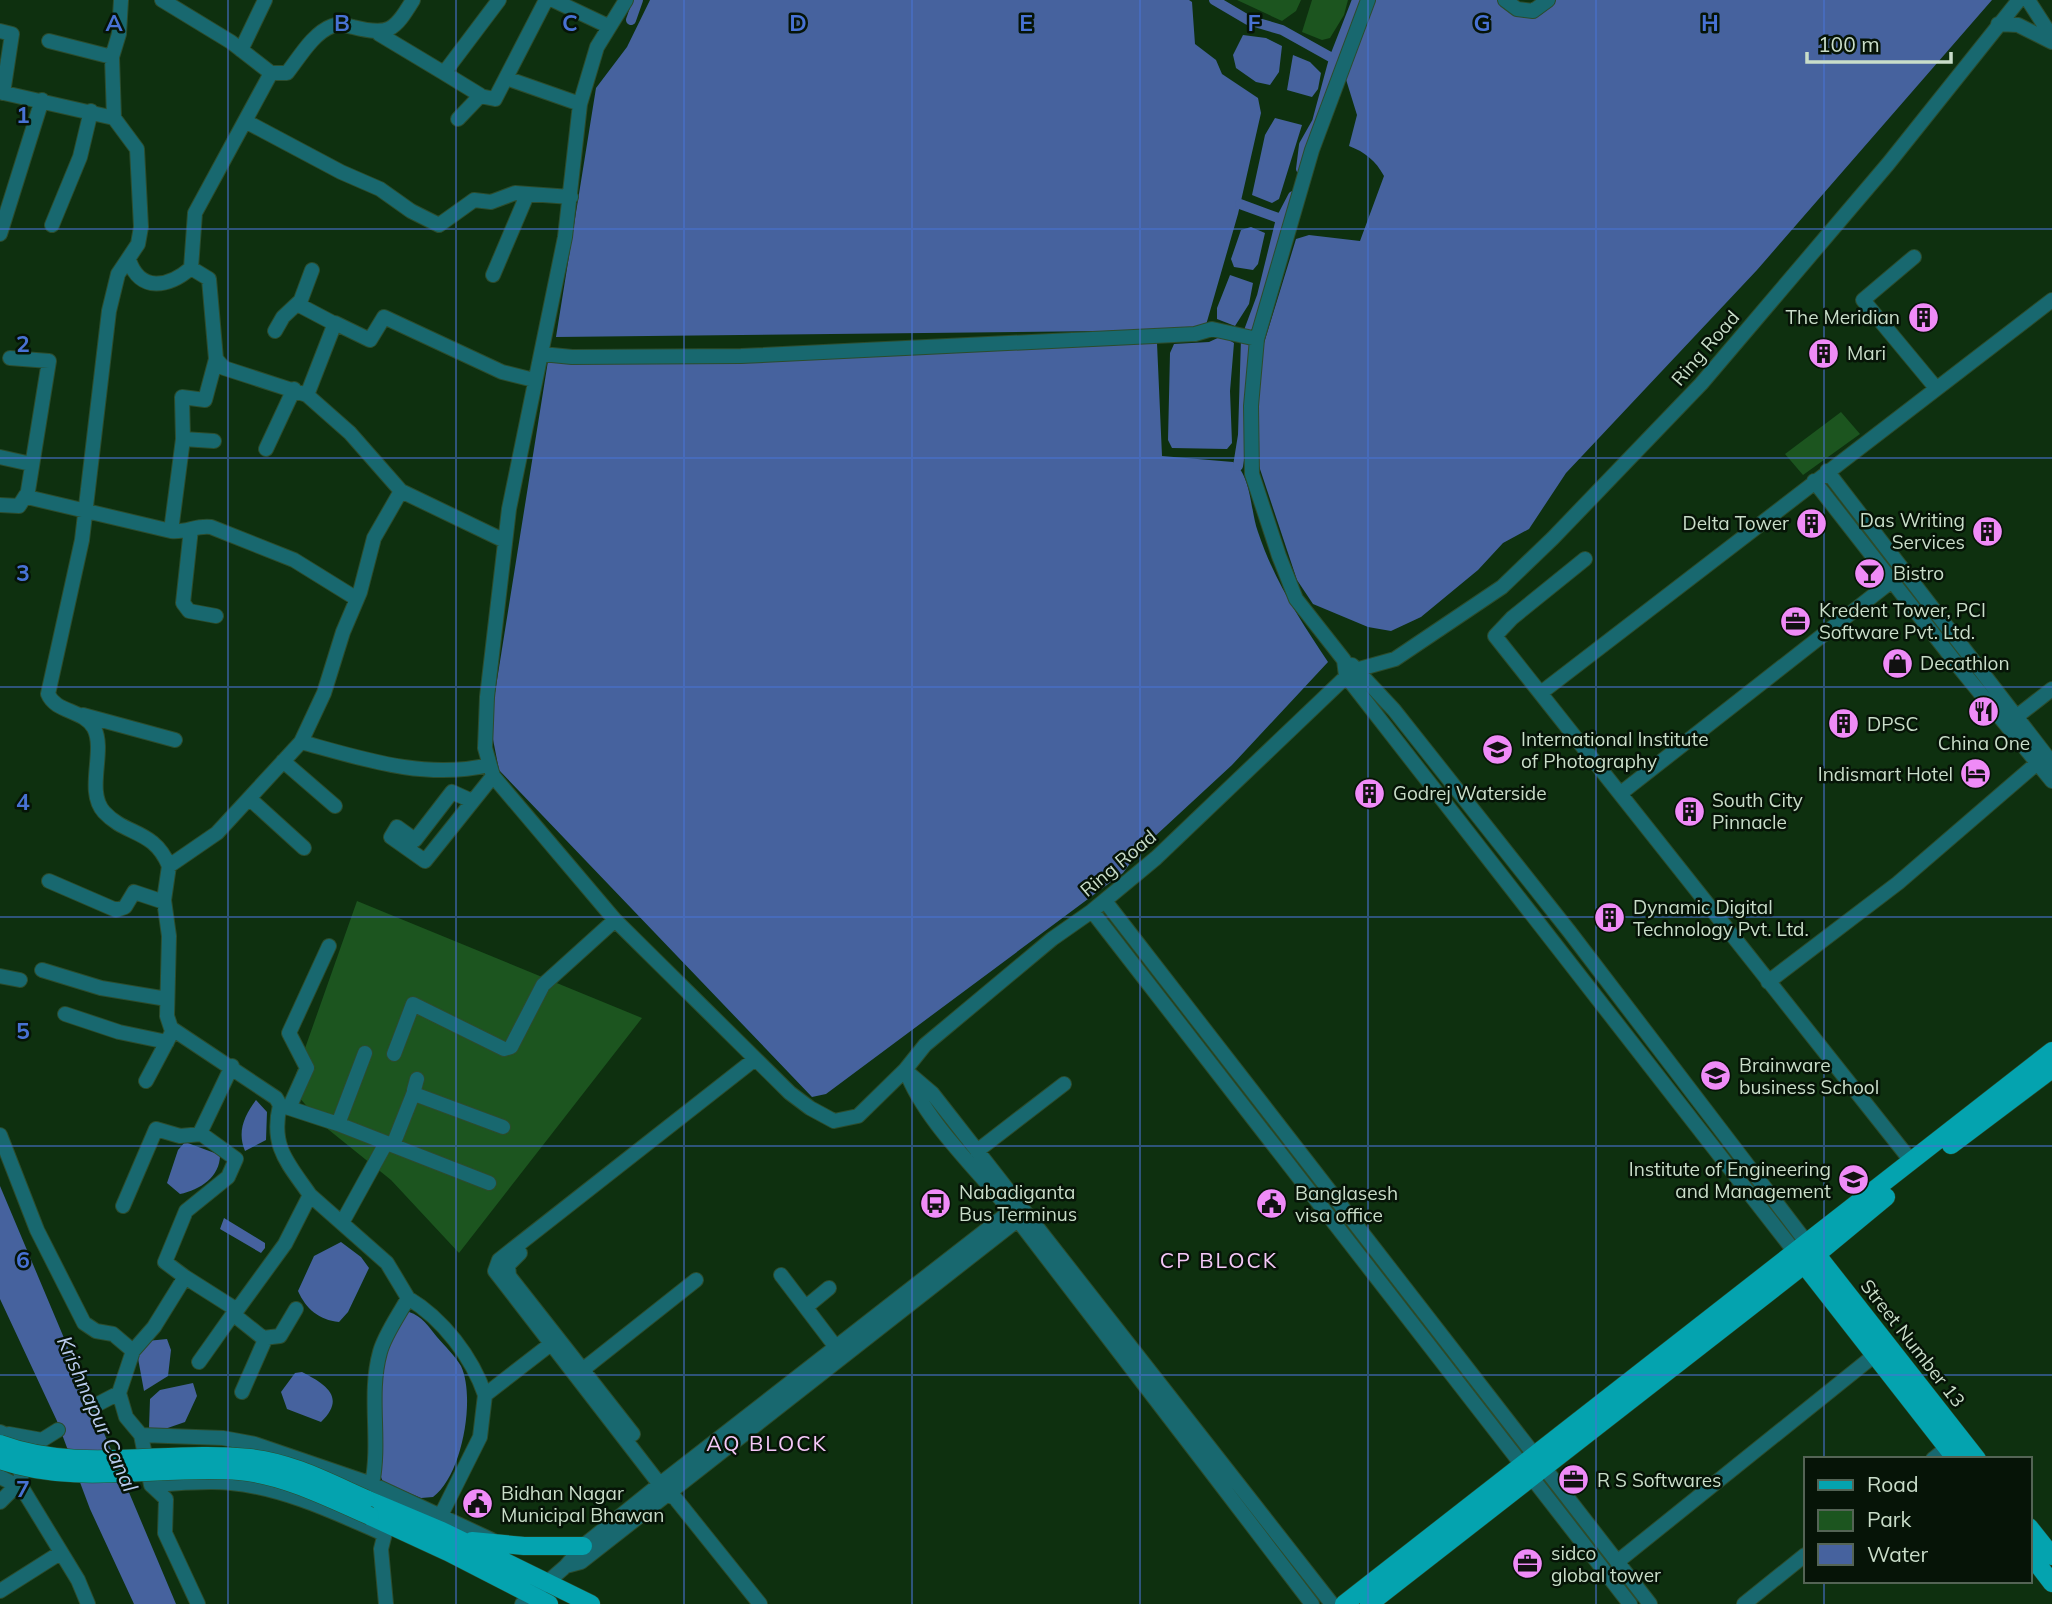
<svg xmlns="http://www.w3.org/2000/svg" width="2052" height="1604" font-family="Mulish,sans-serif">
<rect width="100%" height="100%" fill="#0e300f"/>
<path fill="#1c551f" d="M1237,0H1301L1296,11L1282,21Z
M1312,0H1348L1344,15L1330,38L1322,40L1302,32Z
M1841,412L1860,434L1803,475L1785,454Z
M357,901L642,1018L459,1253L391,1180L324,1126L291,1088Z"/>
<path fill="#46629e" d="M650,0H1189L1192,2L1195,44L1216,60L1222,74L1258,98L1261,113L1238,214L1206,325L1191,330L556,337L596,88L627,47Z
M1370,0H1499L1524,18L1542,14L1553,0H1992L1757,270L1566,473L1529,529L1503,543L1478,570L1421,617L1391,631L1368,627L1313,604L1297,580L1259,466V378L1264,343L1296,239L1309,235L1360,241L1384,176C1376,161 1365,152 1349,146L1357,115L1344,73Z
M1243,35L1266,38L1282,46L1279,72L1270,85L1256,82L1236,68L1233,55Z
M1293,55L1310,62L1321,73L1318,89L1312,97L1287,90Z
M1275,118L1302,125L1279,199L1272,203L1252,195L1265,135Z
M1251,227L1265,233L1258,264L1253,270L1234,267L1231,259L1241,230Z
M1230,275L1253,283L1249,304L1235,326L1217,319V308Z
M1222,336L1234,343L1230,391L1232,443L1227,449L1172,448L1168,440L1170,353L1174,344L1209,342Z
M1157,343L1162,456L1233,462C1252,476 1250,510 1258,532C1274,580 1300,620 1328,662L1232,765L1139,851L1123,873L826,1094L812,1097L499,770L490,724L548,361Z
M256,1100L267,1112L266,1140L245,1151C237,1132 244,1116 256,1100Z
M185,1142L220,1155C220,1177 200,1190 180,1194L167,1183L178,1150Z
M0,1186L176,1604H134L90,1509L57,1421L0,1299Z
M224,1218L265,1243V1248L261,1253L220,1229Z
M341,1242L361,1257L369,1268L348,1312L339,1322C319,1320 306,1309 298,1291L314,1256Z
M409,1312C422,1316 429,1327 437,1337C445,1346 455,1356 461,1366C476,1398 462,1476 433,1497L421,1498L383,1482L381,1477C384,1426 363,1350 409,1312Z
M167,1339L171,1350L168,1376L144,1391L137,1353L147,1341Z
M302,1372C325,1384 347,1397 321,1422L287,1409L281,1392L295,1373Z
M193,1383L197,1396L185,1422L156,1432L149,1428L150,1399L160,1390Z"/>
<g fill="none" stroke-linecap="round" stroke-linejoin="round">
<path stroke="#46629e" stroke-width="10" d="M1214,0L1248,20L1282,30L1334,59
M631,20L638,0
M1301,169L1304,145L1317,122L1334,59L1357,0
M1240,204L1281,219L1293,196
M1238,466L1243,435L1246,339L1262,296L1281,219"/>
<defs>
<path id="minor" d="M162,0L231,42L271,73
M413,0C394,31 389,36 353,27C346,25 339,23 332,26C313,33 299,58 287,73H271L195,213L191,268L209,279L216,359L224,368L307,395L335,323L370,340L384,317L502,372L534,380
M553,0L608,26
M626,0L597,47L580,104L565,237L509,509L487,697L485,748L493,776L615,920L790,1093L810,1108L834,1121L858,1116L905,1070L925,1045L1052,939L1092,911L1156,858L1352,671L1395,659L1502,587L1553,538L1701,384L1888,164L2019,0
M1368,0L1312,150L1257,339L1251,406L1252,474L1279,556L1296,599L1344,660L1346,676L1795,1252
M1505,0L1517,9L1533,11L1548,0
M2028,0L2052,37
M1998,24L2018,25L2052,42
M0,31L12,34L3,93
M379,34L444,73L499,0
M49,41L112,57
M241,50L265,0
M444,73L480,95
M506,78L580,104
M0,92L114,118L137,149L141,227L138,244L118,274L109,311L82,540L48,694C56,713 83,709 94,728C106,751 85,791 104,812C126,836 154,829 169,866
M114,118L112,57L119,34L121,0
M458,119L480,96L495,99L546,0
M245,121L341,172L380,189L411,211L439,225L474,200L491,202L515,193L571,197
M52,225L80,157L91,111
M0,234L42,100
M1914,257L1863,300L1936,388
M129,260C140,293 169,287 191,268
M312,270L299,305L335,324
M493,275L527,195
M275,331L283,317L299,302
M542,354L572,357L741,356L1195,334L1212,329L1257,339
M10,358L49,361L27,497L171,531C186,533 196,525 211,527L294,560L357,599
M307,395L350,433L401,491
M183,439L182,397L205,400L216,359
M266,449L294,389
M0,457L31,464
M1827,471L2052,763
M1814,481L1963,672L2052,781
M0,505L19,506L26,495
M191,529L183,603L189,611L216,616
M171,531L183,439L214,441
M1585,559L1512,618L1495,636L1912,1162
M1352,665L1394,710L1569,931L1807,1243
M1542,692L2052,300
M83,715L175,740
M2016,717L2052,689
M301,742L324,693L343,632L360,592L374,538L401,491L505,541
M283,761L335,806
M1621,793L1893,580
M250,799L304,848
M472,801L452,792L415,840L397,827L391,837L425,861L493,776
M49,881L116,910L125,907L134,892L164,902
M1105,901L1650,1604
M1092,911L1630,1604
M42,970L101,988L167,999
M0,976L20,980
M1768,982L1898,883L2043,758
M65,1014L119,1032L167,1042
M394,1054L413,1004L504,1049L511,1047L543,985L615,920
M755,1059L509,1252L499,1260L495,1271L668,1495L675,1498L760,1604
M905,1070L932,1093L1332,1604
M906,1071C925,1122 980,1172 1014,1215C1114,1345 1213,1474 1312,1604
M417,1079L414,1090L417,1095L503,1127
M146,1081L171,1034
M280,1105L338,1124L489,1183
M289,1108L307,1068L289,1033L329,946
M338,1124L365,1053
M0,1135L37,1230L84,1323L96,1331L113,1334L133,1351
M393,1145L414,1092
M977,1151L1064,1084
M310,1195L387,1263L408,1298C399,1315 385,1334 380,1352C368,1395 381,1440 372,1484L492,1540
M123,1206L156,1129L180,1136L202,1134
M343,1221L386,1143
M520,1253L508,1265L509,1276L633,1434
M781,1275L835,1346
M185,1277L165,1262L186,1211L228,1177L236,1159L200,1133L232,1066
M408,1298C443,1319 472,1357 485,1395L556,1340
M806,1307L829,1288
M237,1310L233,1314L263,1338L264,1342L242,1392
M263,1338L280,1336L296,1309
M199,1362L233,1314
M576,1375L696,1280
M96,1405L119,1393
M0,1432L18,1441L22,1488L78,1580L88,1604
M9,1434L42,1440L58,1430
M141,1435L223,1438L255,1444L372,1484
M1933,1459L1947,1448
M0,1477L22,1488
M151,1485C177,1484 205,1480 231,1483C284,1488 336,1513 384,1534
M0,1502L17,1485
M441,1515L480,1437L485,1395
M1617,1562L1876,1354
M566,1566L581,1562L1025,1214
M0,1591L60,1553
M198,1604L165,1533L166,1499L151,1485L141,1435L126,1417L119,1393L133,1351L154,1327L185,1277L237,1310L285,1244L310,1195C288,1163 270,1147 280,1105L276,1098L171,1028L167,1016L169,936L164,900L169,866L217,833L301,742C363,759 425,780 489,765
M386,1604L381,1549L387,1525
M522,1604L566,1566L583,1546L660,1484L1017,1206
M1744,1604L1805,1555"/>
<path id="major" d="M1951,1145L2052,1069
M1810,1246L1977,1459
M1799,1258L1956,1459
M366,1499L442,1531L591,1604
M370,1516L448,1552L549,1604
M2029,1527L2052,1556
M472,1541L524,1546H583
M2029,1553L2052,1583
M1344,1604L2052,1051
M1369,1604L1805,1264L1886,1197"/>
</defs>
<use href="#minor" stroke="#2c4c2d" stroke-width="16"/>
<use href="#major" stroke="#2c4c2d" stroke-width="19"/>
<use href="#minor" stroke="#18686f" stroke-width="14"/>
<use href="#major" stroke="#04a3af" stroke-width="18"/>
<defs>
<path id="major-bridge" d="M0,1444C80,1474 167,1449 250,1458C291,1462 330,1483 366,1499
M0,1460C76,1487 160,1465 239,1471C284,1475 329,1498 370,1516"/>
</defs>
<use href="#major-bridge" stroke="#2c4c2d" stroke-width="19" stroke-linecap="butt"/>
<use href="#major-bridge" stroke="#04a3af" stroke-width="18"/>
</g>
<path fill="none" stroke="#4872d4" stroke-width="2" stroke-opacity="0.55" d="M228,0V1604M456,0V1604M684,0V1604M912,0V1604M1140,0V1604M1368,0V1604M1596,0V1604M1824,0V1459M0,229H2052M0,458H2052M0,687H2052M0,917H2052M0,1146H2052M0,1375H2052M1824,1581V1604"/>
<defs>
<symbol id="building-disc" viewBox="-11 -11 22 22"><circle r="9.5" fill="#ef8bf7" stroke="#061407"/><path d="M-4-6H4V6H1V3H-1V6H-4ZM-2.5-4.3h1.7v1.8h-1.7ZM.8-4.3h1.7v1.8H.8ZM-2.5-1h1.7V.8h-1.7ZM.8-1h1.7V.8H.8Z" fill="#111"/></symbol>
<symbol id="bar-disc" viewBox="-11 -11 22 22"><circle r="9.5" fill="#ef8bf7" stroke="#061407"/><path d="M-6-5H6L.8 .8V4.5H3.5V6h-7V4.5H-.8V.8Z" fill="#111"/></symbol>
<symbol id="office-disc" viewBox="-11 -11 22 22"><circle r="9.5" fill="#ef8bf7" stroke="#061407"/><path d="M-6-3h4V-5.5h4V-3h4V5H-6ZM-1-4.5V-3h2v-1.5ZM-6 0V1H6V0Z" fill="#111"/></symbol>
<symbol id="shop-disc" viewBox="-11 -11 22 22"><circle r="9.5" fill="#ef8bf7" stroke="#061407"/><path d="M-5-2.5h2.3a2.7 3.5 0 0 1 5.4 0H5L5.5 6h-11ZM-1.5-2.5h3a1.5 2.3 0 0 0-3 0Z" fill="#111"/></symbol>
<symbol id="restaurant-disc" viewBox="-11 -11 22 22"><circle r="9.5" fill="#ef8bf7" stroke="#061407"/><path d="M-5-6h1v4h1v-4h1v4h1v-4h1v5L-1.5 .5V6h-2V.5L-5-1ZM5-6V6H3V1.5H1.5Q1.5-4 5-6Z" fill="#111"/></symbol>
<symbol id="university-disc" viewBox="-11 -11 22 22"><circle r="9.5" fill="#ef8bf7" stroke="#061407"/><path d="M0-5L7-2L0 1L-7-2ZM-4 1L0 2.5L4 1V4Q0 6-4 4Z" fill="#111"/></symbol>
<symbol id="hotel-disc" viewBox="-11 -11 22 22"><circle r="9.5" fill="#ef8bf7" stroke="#061407"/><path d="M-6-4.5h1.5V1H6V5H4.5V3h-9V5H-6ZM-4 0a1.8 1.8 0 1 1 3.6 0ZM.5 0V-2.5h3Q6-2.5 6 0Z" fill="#111"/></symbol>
<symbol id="bus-disc" viewBox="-11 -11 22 22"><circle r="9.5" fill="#ef8bf7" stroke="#061407"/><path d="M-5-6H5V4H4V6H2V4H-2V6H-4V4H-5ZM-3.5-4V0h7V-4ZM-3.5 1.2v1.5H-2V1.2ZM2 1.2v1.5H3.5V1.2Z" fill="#111"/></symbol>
<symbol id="civic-disc" viewBox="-11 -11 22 22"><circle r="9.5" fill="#ef8bf7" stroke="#061407"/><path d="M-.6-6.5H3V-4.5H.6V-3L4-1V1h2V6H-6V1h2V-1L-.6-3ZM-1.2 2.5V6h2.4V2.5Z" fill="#111"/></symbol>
</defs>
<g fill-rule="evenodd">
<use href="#building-disc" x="1906" y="300" width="35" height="35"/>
<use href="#building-disc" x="1806" y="336" width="35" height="35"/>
<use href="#building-disc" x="1794" y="506" width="35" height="35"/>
<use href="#building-disc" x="1970" y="514" width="35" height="35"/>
<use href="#bar-disc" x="1852" y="556" width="35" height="35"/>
<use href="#office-disc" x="1778" y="604" width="35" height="35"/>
<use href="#shop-disc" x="1880" y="646" width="35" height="35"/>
<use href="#restaurant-disc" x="1966" y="694" width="35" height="35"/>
<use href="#building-disc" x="1826" y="706" width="35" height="35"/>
<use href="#university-disc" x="1480" y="732" width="35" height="35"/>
<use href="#hotel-disc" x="1958" y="756" width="35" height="35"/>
<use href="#building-disc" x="1352" y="776" width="35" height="35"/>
<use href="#building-disc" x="1672" y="794" width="35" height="35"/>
<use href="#building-disc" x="1592" y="900" width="35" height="35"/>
<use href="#university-disc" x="1698" y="1058" width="35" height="35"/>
<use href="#university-disc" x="1836" y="1162" width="35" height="35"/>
<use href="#bus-disc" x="918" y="1186" width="35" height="35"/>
<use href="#civic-disc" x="1254" y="1186" width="35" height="35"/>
<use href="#office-disc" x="1556" y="1462" width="35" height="35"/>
<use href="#civic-disc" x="460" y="1486" width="35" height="35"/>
<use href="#office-disc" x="1510" y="1546" width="35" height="35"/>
</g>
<g text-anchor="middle" stroke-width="5" stroke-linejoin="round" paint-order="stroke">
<g font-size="19" fill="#c9ddc9" stroke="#061407" text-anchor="start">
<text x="1900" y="324" text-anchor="end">The Meridian</text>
<text x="1847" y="360">Mari</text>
<text x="1965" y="527" text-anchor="end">Das Writing<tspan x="1965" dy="22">Services</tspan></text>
<text x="1789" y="530" text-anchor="end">Delta Tower</text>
<text x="1893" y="580">Bistro</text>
<text x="1819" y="617">Kredent Tower, PCI<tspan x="1819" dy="22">Software Pvt. Ltd.</tspan></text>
<text x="1920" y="670">Decathlon</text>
<text x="1867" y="731">DPSC</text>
<text x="1521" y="746">International Institute<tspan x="1521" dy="22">of Photography</tspan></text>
<text x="1984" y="750" text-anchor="middle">China One</text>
<text x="1953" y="781" text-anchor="end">Indismart Hotel</text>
<text x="1393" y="800">Godrej Waterside</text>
<text x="1712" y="807">South City<tspan x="1712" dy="22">Pinnacle</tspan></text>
<text x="1633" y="914">Dynamic Digital<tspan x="1633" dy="22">Technology Pvt. Ltd.</tspan></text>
<text x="1739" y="1072">Brainware<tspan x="1739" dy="22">business School</tspan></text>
<text x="1831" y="1176" text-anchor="end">Institute of Engineering<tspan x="1831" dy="22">and Management</tspan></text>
<text x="959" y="1199">Nabadiganta<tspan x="959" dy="22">Bus Terminus</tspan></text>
<text x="1295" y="1200">Banglasesh<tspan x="1295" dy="22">visa office</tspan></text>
<text x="1597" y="1487">R S Softwares</text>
<text x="501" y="1500">Bidhan Nagar<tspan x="501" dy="22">Municipal Bhawan</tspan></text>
<text x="1551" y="1560">sidco<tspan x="1551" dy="22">global tower</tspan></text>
</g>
<g font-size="19" fill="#c9ddc9" stroke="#061407">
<text transform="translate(1705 348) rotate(-49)" y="7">Ring Road</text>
<text transform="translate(1118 863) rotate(-40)" y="7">Ring Road</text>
<text transform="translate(1913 1343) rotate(52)" y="7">Street Number 13</text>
</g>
<g font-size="21" letter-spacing="2" fill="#f5c8f8" stroke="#061407">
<text x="1219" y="1268">CP BLOCK</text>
<text x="767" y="1451">AQ BLOCK</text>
</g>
<g font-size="21" font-style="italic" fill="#baccef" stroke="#061407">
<text transform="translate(97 1414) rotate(66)" y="7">Krishnapur Canal</text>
</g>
</g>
<g font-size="23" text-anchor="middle" font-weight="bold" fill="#4872d4" stroke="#061407" stroke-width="5" stroke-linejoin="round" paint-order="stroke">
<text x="114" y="31">A</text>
<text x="342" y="31">B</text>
<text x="570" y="31">C</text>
<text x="798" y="31">D</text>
<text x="1026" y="31">E</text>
<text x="1254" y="31">F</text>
<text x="1482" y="31">G</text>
<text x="1710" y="31">H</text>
<text x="23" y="123">1</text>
<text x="23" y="352">2</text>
<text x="23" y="581">3</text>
<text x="23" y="810">4</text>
<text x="23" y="1039">5</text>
<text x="23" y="1268">6</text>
<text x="23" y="1497">7</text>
</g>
<rect x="1804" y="1457" width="228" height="126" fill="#061407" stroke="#546455" stroke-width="2"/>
<rect x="1818" y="1480" width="35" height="10" fill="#04a3af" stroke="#546455" stroke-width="2"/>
<text x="1867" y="1492" font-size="21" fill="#c9ddc9">Road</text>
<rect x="1818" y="1510" width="35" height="21" fill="#1c551f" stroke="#546455" stroke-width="2"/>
<text x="1867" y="1527" font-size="21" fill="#c9ddc9">Park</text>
<rect x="1818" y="1544" width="35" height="21" fill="#46629e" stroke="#546455" stroke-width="2"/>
<text x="1867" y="1562" font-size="21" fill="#c9ddc9">Water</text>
<path d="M1807 52v10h144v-10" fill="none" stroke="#c9ddc9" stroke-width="3.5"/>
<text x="1818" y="52" font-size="21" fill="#c9ddc9" stroke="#061407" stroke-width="5" paint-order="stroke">100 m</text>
</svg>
